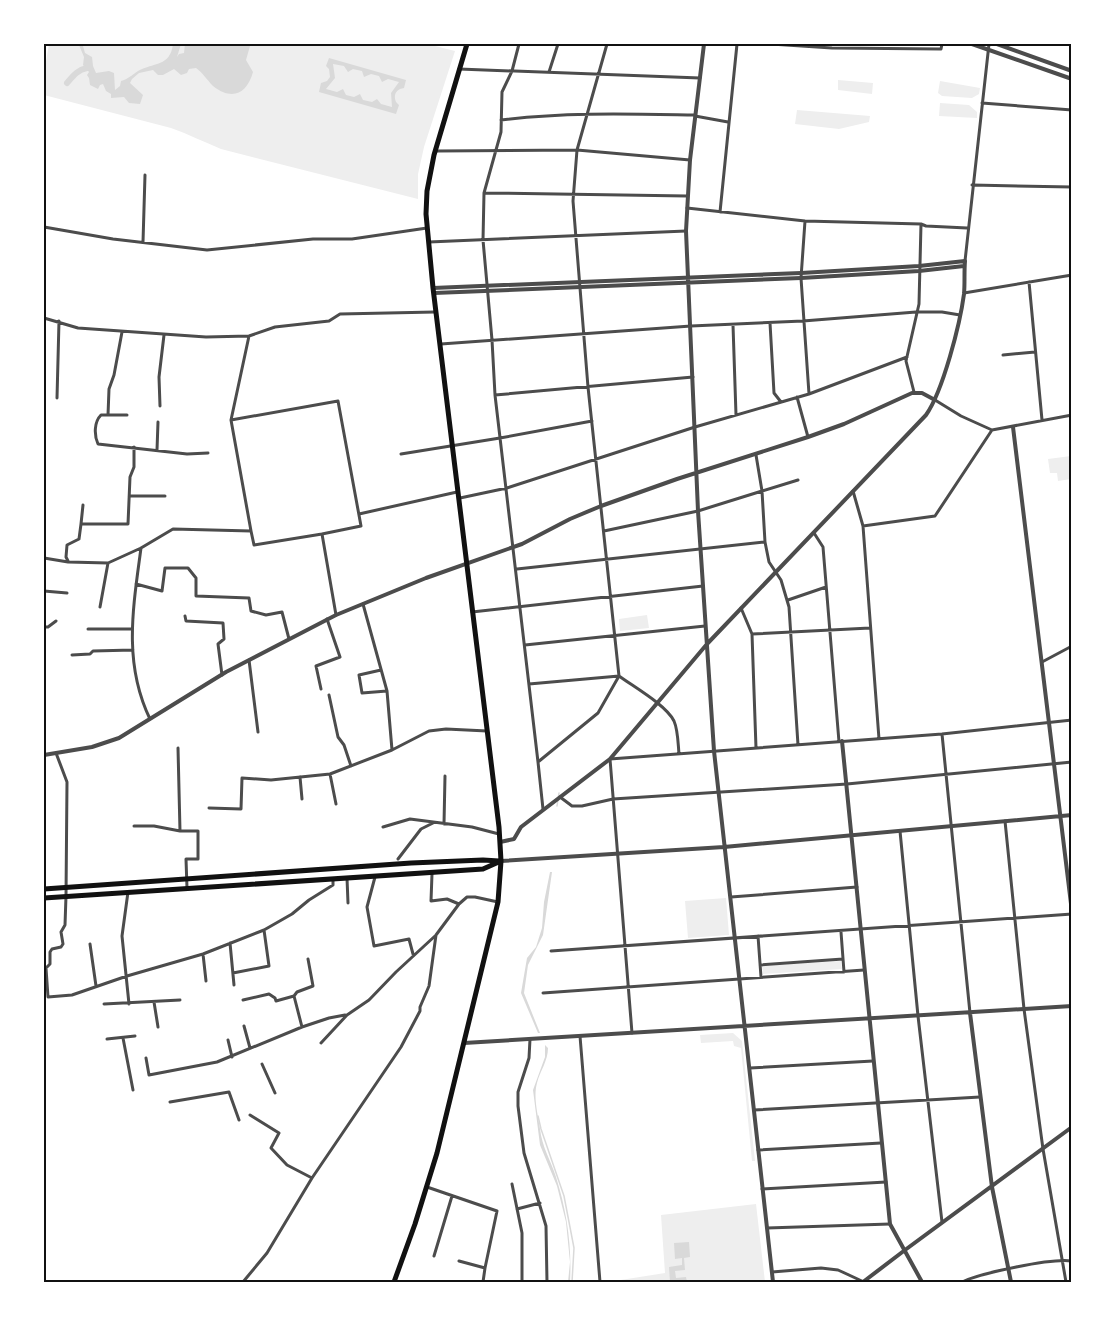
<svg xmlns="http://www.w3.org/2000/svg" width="1115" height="1326" font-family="'Roboto Condensed',sans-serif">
<rect width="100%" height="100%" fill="#fff"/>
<path fill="#eee" d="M49,44H427L455,51L424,147L418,174V199L221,149C204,142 188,134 171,128L44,95V73Z
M838,80L873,83L872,94L838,90Z
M940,81L980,88L979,94L972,98L942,96L938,93Z
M940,103L969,105L977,112V118L939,116Z
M797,110L870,116L869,122L839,129L795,124Z
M1071,456V479L1058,481L1057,473H1050L1048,459Z
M647,615L649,628L620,631L619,619Z
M726,898L729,935L688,938L685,901Z
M841,961L842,969L763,974L762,966Z
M733,1033L742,1041L755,1161H752L741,1048L734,1046L733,1041L701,1043L700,1035Z
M756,1204L765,1282H608L665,1273L661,1215Z"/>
<path fill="#d9d9d9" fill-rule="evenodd" d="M173,44H181L177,57L179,54L184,53L185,44H255L250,46L246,60L253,72C247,94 232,101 213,86C207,80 203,73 196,68L189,69L187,73L181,75L174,69L163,75H158L153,70L139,73L132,79L130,83L143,95L140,104L129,103L124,97L111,98V94L106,91L103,84L100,85L98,89L90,85L89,78L87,75L89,72L83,65L84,57L79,45L83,46L85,53L92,57L93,66L96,73L109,71L114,73L115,90L120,86L121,81C128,79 132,75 138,71C154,62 170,67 173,44Z
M329,58L406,80L404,88C396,89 393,95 396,102L399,105L396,114L319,92L321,83L327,81L330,77L329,69L326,66ZM333,64L344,66L348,72L353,69L362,71L364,77L371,74L379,76L382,82L388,79L399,82L391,93L392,107L381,104L377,99L372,102L363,100L360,94L354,97L346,95L343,89L337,92L326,89L335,78Z
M550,872H552L543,935L528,965L524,993L540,1033H538L521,993L527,958L536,947L542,928L544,902Z
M545,1045L548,1048C548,1061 540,1071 537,1083C533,1097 538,1115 540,1129C542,1147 551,1161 556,1177C567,1212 572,1246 570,1282H568L570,1262L566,1222L557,1186L540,1145L533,1090L545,1057Z
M689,1242L690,1257L684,1258L685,1270L675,1271L676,1278L686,1277L687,1282H670L669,1267L682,1265V1258L675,1259L674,1243Z"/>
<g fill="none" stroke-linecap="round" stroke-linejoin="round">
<path stroke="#d9d9d9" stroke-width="1.5" d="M557,806L559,793
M538,1116L541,1129L564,1196L574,1248L572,1282"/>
<path stroke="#d9d9d9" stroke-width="6" d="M67,83C73,76 77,70 87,68"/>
<path stroke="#4c4c4c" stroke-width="3" d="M519,44L512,71L502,92L501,132L484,193L483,240L492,340L495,395L538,762
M771,44L832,48L941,49L942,44
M44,45V44
M459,69L700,78
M549,72L558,44
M982,103L1072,110
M695,116L728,122
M501,120C566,112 630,114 695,115
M437,151L577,150L690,160
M972,185L1072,187
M485,193L687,196
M687,208L805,221L921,224L919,304L906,361L914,392
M720,212L737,44
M805,221L801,278L809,394
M921,224L926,226L967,228
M44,227L113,239L207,250L313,239H352L427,228
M143,242L145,175
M429,242L686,231
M965,261L989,44
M1029,282L1042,420
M964,293L1072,275
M44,318L78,328L206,337L249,336L275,327L329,321L340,314L435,312
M770,323L774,393L781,402
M733,325L736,415
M122,332L114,375L109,389L108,415H101C94,422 94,435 98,444L187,454L208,453
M441,344L691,326L803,321L916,312H942L960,315
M1003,355L1035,352
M495,395L693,377
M797,397L808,437
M57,398L59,321
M935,400L961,416L992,430L1072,415
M160,406L159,377L164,335
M108,415H127
M231,420L249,336
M157,450L158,422
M401,454L500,438L592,421
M756,455L762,491L798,480
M853,491L863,526L879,739
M129,496H165
M460,498L507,488L695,427L809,394L907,357
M359,514L457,492
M81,524L83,505
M863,526L935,516L992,430
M251,531L231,420L338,401L361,526L322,534
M604,531L698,511L762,491L765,542L769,562L781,580L789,607L798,745
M814,533L823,547L839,742
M141,548C133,608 123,663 150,719
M44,558L68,562L108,563L141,548L173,529L251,531L254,545L322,534L336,615
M68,561L66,557L67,545L79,539L81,524H128L130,477L134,467V447
M517,569L765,542
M136,584L162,591L165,568H188L196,578V596L249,598L251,611L266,615L282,612L289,639
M44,591L67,593
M788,600L826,587
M363,604L387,691L392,750
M100,607L108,563
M741,608L752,634L756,748
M472,612L703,586
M185,616L186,621L223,623L224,639L218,644L222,675
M44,627H48L56,621
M88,629H132
M752,634L870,628
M525,645L705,626
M72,655L90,654L93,651L133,650
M249,660L258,732
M1042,662L1072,646
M381,670L359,675L362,693L387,691
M529,684L619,676C634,687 666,705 674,721C678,730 678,743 679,754
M321,689L316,666L340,657L327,619
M329,695L338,737L344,745L351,766
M942,734L970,1013
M56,753L67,782L66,896L65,925L61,932L63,944L61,947L52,949L50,952V964L46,968L48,997L72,995L127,976L203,954L264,930L292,914L309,900L333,885V879
M330,774L336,804
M300,777L302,799
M560,797L572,806H582L613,799L847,784L1072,762
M209,808L241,809L242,778L271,780L330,774L392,750L429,731L446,729L487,731
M543,809L538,762L598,713L619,676L588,387L573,201L577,150L607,44
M1005,821L1024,1009L1043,1149L1066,1282
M444,824L445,776
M134,826H154L180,831L178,748
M383,827L410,819L472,827L499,834
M180,831H198V859H186L187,888
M900,831L918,1016L942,1222
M398,859L421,829L433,823
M432,874L431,901L447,899L459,904
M375,877L367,907L374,946L409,939L413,954
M347,878L348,903
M128,892L122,936L129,1004
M731,897L857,887
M841,932L844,972
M758,936L761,977
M230,943L234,985
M90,944L96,986
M551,951L1072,914
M203,954L206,981
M308,959L313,986L297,992L294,996L302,1027L329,1018L345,1015
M760,965L843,959
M233,973L269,966L264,930
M543,993L864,970
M243,1000L269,994L275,998L276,1001L294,996
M154,1002L158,1027
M104,1004L180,1000
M244,1026L250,1048
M632,1033L610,759L942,734L1072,720
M580,1036L600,1282
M123,1038L133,1090
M107,1039L135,1036
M530,1039L529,1058L518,1092V1106L524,1153L546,1226L547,1282
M228,1040L232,1057
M321,1043L347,1015L369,1000L396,972L435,936
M146,1058L149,1075L217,1062L302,1027
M262,1064L275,1093
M750,1068L873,1061
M170,1102L229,1092L239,1120
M754,1110L980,1097
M250,1115L279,1133L271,1148L287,1165L312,1178
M758,1150L881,1143
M512,1184L522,1233V1282
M427,1187L497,1211L485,1268L459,1261
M762,1189L886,1182
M517,1209L540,1203
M767,1228L890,1224
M434,1256L452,1196
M772,1272L821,1268L838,1270L864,1282
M243,1282L267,1253L312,1178L401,1047L420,1011V1007L429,986L436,935L459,904L467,897H475L498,902
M483,1282L485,1268
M962,1282C981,1273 1051,1258 1072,1261"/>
<path stroke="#4c4c4c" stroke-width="4" d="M704,44L690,160L686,231L698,511L714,751L773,1282
M972,44L1072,79
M997,44L1072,71
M433,288L801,273L919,266L965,261C964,272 965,283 964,294C960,324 943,391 926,415L707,644L610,759L521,827L514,839L500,842
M434,293L801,278L919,271L964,266
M1013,427L1072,912
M842,741L890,1224L922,1282
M44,755L92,747L119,738L226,672L336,615L426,578L522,544L570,519L601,506L677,479L808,437L844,424L912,393H922L935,400
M501,861L724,847L1072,815
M970,1013L992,1187L1011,1282
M464,1043L1072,1006
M863,1282L905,1250L1072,1127"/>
<path stroke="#111" stroke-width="5" d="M44,889L411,863L483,860L499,861
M44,898L483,869L501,861
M394,1282L415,1224L437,1153L498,902L501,861L499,827L433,288L426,214L427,191L434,155L467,44"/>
</g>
<rect width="1115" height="1326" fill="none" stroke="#ffffff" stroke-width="90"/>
<rect x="45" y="45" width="1025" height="1236" fill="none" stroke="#111" stroke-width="2"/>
</svg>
